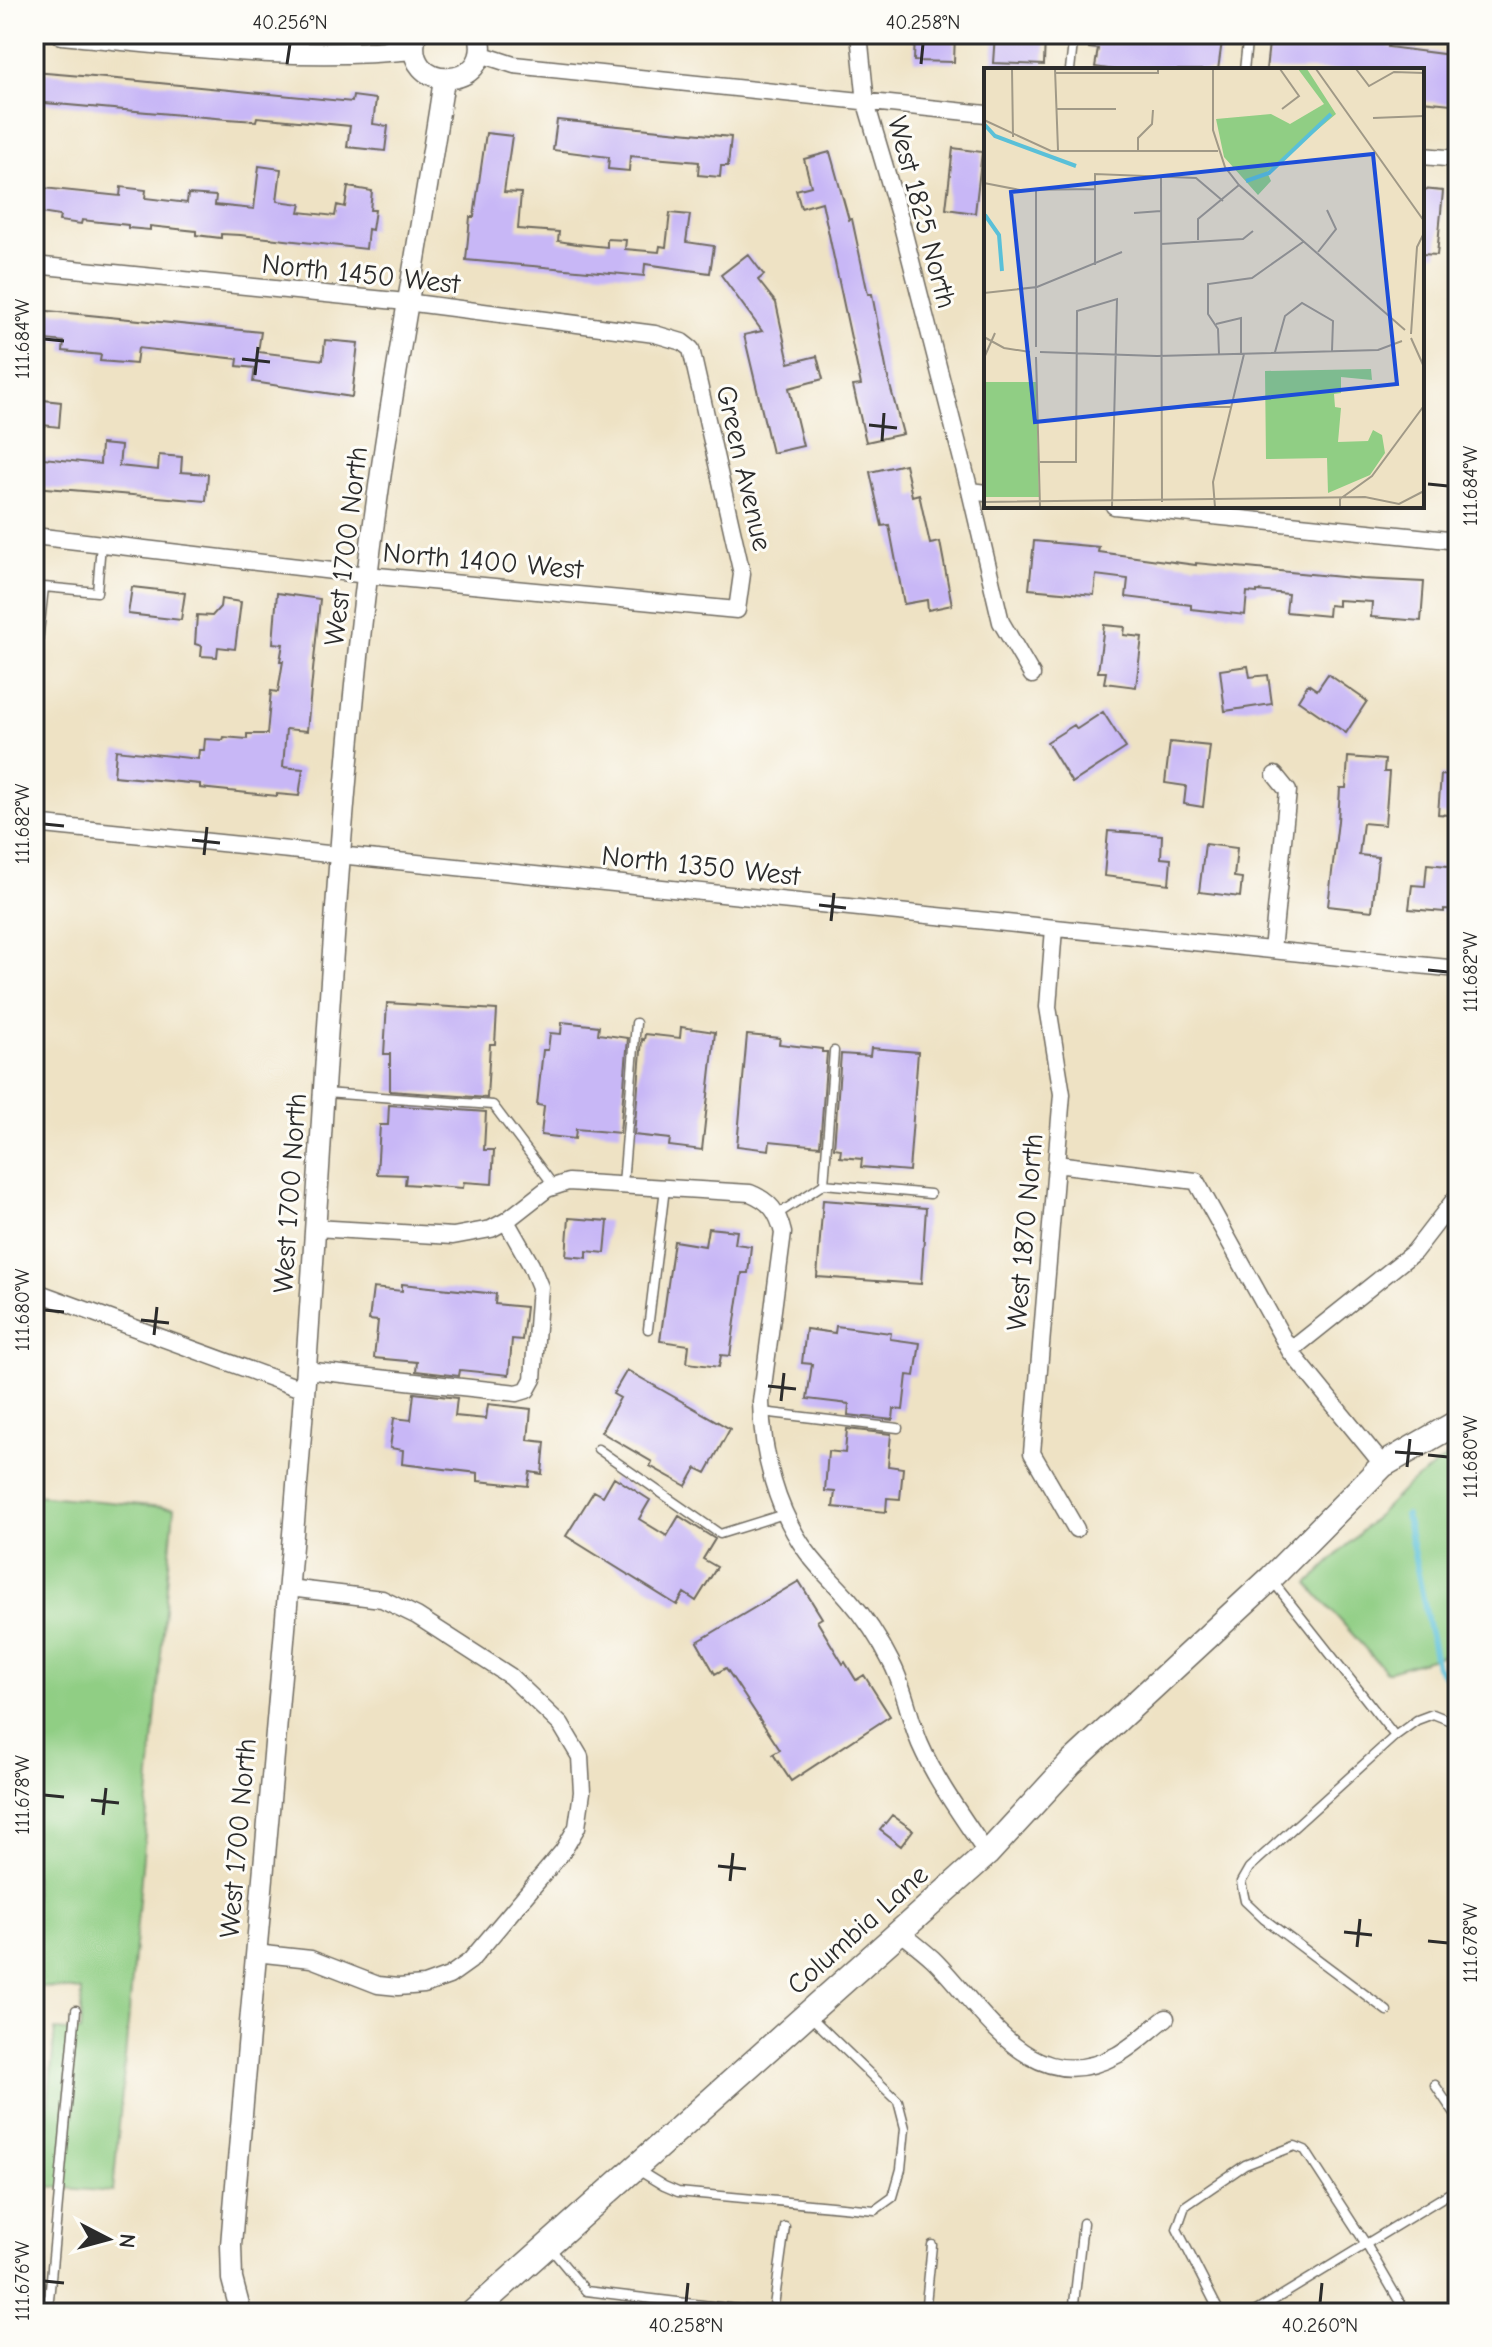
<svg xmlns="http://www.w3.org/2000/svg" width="1492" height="2347" font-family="'Comic Neue',sans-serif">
<rect width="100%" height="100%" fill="#fdfcf7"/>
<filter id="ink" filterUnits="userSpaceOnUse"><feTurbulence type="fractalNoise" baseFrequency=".0125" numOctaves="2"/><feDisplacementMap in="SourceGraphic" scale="16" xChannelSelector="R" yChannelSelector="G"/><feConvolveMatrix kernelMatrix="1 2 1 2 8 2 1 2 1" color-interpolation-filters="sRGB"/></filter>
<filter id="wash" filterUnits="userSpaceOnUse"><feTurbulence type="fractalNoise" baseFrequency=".006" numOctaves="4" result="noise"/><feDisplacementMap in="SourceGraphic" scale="32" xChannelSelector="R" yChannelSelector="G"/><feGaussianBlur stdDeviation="1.8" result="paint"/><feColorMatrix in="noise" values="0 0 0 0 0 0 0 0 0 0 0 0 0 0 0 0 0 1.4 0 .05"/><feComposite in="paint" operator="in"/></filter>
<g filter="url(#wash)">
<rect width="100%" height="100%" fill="#eee2c4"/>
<path fill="#90ce84" stroke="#5e7c58" stroke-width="2" d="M1458,1450V1666L1448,1654L1386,1672L1308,1584L1407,1486Z
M34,1495L174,1508L113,2192L41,2186L55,2030L80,2032L82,1991L34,1986Z"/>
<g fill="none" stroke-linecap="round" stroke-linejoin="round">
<path stroke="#5ac0d8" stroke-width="6" d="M1406,1515L1437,1667L1458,1689"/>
</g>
<g id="blocks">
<path fill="#c8b7f6" d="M915,34H955L954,62L914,61Z
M995,34H1045L1044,65L993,63Z
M1090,34H1223L1218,70H1115L1095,67L1098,49L1089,48Z
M1270,34H1344L1377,37L1376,41L1389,42L1388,47L1458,56V82H1454L1451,104L1422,101V70H1266Z
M34,72L129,80L352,102L353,96L376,99L373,124L388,126L385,151L347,147L350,126L257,117L256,121L227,119L34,102Z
M557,120L731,137L728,166H721L720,177L698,175L699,162L630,156L629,171L608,169L609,157L553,150Z
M486,133L512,136L504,192L521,193L518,229L559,232L558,241L577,244L607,247V239L626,240L625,249L659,252L660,246L666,247L670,213L690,215L686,242L714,246L710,273L645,264L644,276L466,260L470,217H474Z
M953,148L982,152L975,213L946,209Z
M830,152L849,220L852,219L868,294H872L888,378L903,434L866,442L853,386L861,385L822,202L801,208L796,190L811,186L804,159Z
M259,166L281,169L277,201L301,204L299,212L335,216L337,205L345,207L348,187L372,191L370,210H375L372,230L368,229L366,249L240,235L221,234V238L196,235V231L150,226V230L128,228V225L82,220L81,224L59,221L60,216L34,212V187L120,196L121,187L146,190L145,198L187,203L188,194L216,196L215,205L254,209Z
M1422,189L1443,191L1437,255L1422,254Z
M748,254L764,275L758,280L776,303L789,363L817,356L823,379L789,388L803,446L772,453L744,335L762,331L721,275Z
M38,310L261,332L258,352L323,360L325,340L358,343L352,397L253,382L255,368L237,366L238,359L138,348L136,364L100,361L101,355L63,351L64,342L35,339Z
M34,399L61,402L59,427L34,424Z
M101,444L121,446L119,466L158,470L159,455L182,457L181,472L208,474L206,501L34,487V457L100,464Z
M905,464L912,496L919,494L930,544L940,542L952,605L928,610L927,600L904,604L889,525L882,526L870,472Z
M1034,541L1099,547L1098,552L1196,565V563L1362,579L1424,582L1421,621L1371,617L1372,602L1338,600V606L1329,605L1328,616L1286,612L1288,594L1257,591V593L1247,592L1245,615L1191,609V605L1126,597L1128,579L1096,575L1094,595L1029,589Z
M132,587L185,593L181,620L128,614Z
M277,593L320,599L307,731L286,729L283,767L303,769L299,796L277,794V796L200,788V784L114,776L116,750L198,759L199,750H204L205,739L223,740L224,737L247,739V734H267L271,691L278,692L283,661H280L283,644L273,643Z
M221,599L241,602L235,649L218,647L217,657L201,656L202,646L195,644L197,615L212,616L220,607Z
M1104,625L1125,627L1124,635L1142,637L1136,687L1104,683L1106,672H1098Z
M1248,666L1250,677L1268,675L1272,704L1225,711L1220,670Z
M1328,674L1367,701L1346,733L1298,700L1308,684L1317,690Z
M1103,712L1126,748L1072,783L1047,742L1074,725L1077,729Z
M1170,742L1210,746L1203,807L1184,804L1186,786L1165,783Z
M1348,757L1385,760L1384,772H1389L1385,825L1363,823L1359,855L1378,857L1372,911L1328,906L1338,821L1340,788H1346Z
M1441,775L1458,776V816L1438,814Z
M1108,831L1162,835L1161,858L1171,859L1169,884L1104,876Z
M1205,844L1237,848L1234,877L1242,878L1240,897L1199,892Z
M1427,864L1458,867V910L1444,909V912L1409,909L1412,885L1425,886Z
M387,1003L497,1010L495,1044H490L487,1098L390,1091V1054H384Z
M562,1022L599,1026L598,1034L628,1038L620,1133L576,1129L575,1139L541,1135L544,1106L537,1105L543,1050H548L550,1033L561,1034Z
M681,1027L715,1032L702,1150L669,1146L670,1139L634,1135L642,1039L644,1040L645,1034L680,1038Z
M747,1035L780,1038L779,1044L822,1049V1052H827L820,1146L770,1141L769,1150L737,1146Z
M871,1048L918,1052L909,1171L861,1167L862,1159L840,1157L841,1149L834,1148L841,1054L870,1056Z
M389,1105L486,1112L484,1150H494L492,1184L464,1182L463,1188L405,1184L406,1175L377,1174L380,1125H388Z
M823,1200L926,1208L921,1284L817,1277Z
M569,1218L608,1221L605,1253L587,1251V1258L566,1256Z
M708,1228L737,1231L735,1244L751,1246L748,1273H742L730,1356L721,1355L719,1367L687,1363L689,1345L660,1341L674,1241L705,1246Z
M402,1284L496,1294L495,1304L526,1307L522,1340L512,1339L509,1375L460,1370L459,1376L416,1371L417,1362L374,1358L378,1321L369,1320L373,1288L402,1291Z
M836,1326L891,1333L890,1339L920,1343L915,1376L907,1375L903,1410L894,1409L893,1420L848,1415L849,1404L807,1399L812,1364L802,1363L806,1329L835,1333Z
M627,1370L730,1429L706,1473L696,1468L686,1486L650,1466L652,1462L601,1432L620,1398L613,1394Z
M414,1393L457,1398L455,1416L486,1419L488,1404L531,1409L528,1440L545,1442L542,1474L530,1472L528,1486L478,1481V1473L402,1464L403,1450L390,1448L394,1418L411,1420Z
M847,1429L891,1434L888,1466L903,1468L900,1499L887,1498L886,1512L833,1507L835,1492L825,1491L828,1451L845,1453Z
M614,1477L650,1500L639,1519L667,1536L679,1516L715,1539L703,1559L717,1567L696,1601L684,1593L677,1605L566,1536L594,1491L603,1496Z
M799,1581L822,1618L817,1621L843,1664L845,1662L856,1680L864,1675L890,1716L791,1781L773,1754L780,1750L726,1668L715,1674L697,1642Z
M892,1815L913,1830L901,1846L880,1830Z"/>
</g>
</g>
<g filter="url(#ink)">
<use href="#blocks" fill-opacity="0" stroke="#6f6b61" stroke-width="2"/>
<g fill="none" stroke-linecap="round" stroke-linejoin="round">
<defs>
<path id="service" d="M1070,70L1074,34
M1244,70L1248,34
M34,586L44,587L34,679
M44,587L97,592L101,544
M325,1093L493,1105L554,1186
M623,1184L636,1023
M824,1184L930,1194
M778,1214L824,1184L834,1051
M648,1329L665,1188
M762,1412L898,1428
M598,1449L720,1534L784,1514
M1271,1579L1395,1736
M1387,2011L1264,1919L1245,1901L1241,1882L1249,1868L1395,1736L1417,1720L1433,1714L1458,1724
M1435,2085L1458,2119
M638,2170L664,2186L678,2192L875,2210L893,2197L901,2169L905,2128L898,2101L810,2016
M551,2249L586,2291L769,2313
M34,2299L49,2300L76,2010
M773,2313L785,2227
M925,2313L932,2245
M1073,2313L1083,2223
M1220,2313L1177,2229L1185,2206L1245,2165L1295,2146L1305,2150L1366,2244L1406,2313
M1253,2313L1458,2188"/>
<path id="minor" d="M859,34L866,103L900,218L970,491L1001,622L1032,675
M480,54L514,65L986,114
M1422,156L1458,159
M34,265L406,302L655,334L682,342L691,349L742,574L737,610L367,575L34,536
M970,491L986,493
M1114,506L1458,541
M1455,540L1458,504
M34,824L1458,969
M1054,928L1048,1007L1062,1094L1032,1453L1076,1529
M1272,950L1288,791L1275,775
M1056,1164L1196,1181L1290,1351L1383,1465
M315,1228L453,1236L491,1229L506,1221L547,1189L568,1182L750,1193C770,1201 778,1212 783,1233L761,1402C762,1453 776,1510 807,1552C819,1569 834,1582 848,1598C865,1617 880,1640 892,1664C905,1689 909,1718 920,1744C937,1783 964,1819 987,1854
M34,1291L304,1390
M1290,1351L1414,1252L1458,1195
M305,1370L517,1393L527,1390L533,1379L540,1287L531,1265L506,1221
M899,1931C910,1940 922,1949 933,1959C983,2008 1030,2102 1117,2055C1134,2046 1150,2030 1166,2018
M255,1953L311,1959L378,1985L398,1987L424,1985L449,1976L470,1961L563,1851L577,1827L582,1792L580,1757L561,1725L510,1676L417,1616L382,1599L289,1588"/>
<path id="tertiary" d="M62,34C179,45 296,61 413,49
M416,34C400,94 495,92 479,34
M241,2313L232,2279L231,2245C254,1961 283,1678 304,1395C324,1122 334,848 367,577C387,410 419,245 444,80"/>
<path id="secondary" d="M472,2313L987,1854L1070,1764L1271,1578L1383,1465L1458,1422"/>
</defs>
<use href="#service" stroke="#6f6b61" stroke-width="11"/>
<use href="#minor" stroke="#6f6b61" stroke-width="19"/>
<use href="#tertiary" stroke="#6f6b61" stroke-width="23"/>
<use href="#secondary" stroke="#6f6b61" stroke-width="27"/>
<use href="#service" stroke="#fff" stroke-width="8"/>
<use href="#minor" stroke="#fff" stroke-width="16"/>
<use href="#tertiary" stroke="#fff" stroke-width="20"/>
<use href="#secondary" stroke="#fff" stroke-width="24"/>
</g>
</g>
<path fill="none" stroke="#2b2b2b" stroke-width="3" d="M287,64L290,44M921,64L923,44M44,339L64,341M242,359L270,362M255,375L258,347M869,425L897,428M882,441L884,413M1428,484L1448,486M44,824L64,826M192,840L220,843M204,855L207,827M819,905L846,908M831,921L834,893M1428,970L1448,972M44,1310L64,1312M141,1320L169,1323M154,1335L157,1307M768,1386L796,1389M781,1401L784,1373M1395,1452L1423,1454M1428,1455L1448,1457M1407,1467L1410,1439M44,1795L64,1797M91,1800L119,1803M103,1815L106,1788M718,1866L746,1869M730,1881L733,1853M1344,1932L1372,1935M1428,1941L1448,1943M1357,1947L1360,1919M44,2281L64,2283M686,2303L688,2283M1320,2303L1322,2283"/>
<g text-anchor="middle" stroke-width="6" stroke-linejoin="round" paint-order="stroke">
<g font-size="28" fill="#2b2b2b" stroke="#fdfcf7">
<text transform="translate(923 212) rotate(75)" y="10">West 1825 North</text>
<text transform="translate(361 273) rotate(6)" y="10">North 1450 West</text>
<text transform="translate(745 468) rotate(77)" y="10">Green Avenue</text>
<text transform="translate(345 546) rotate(-83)" y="10">West 1700 North</text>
<text transform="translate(483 560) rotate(5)" y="10">North 1400 West</text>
<text transform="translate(701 865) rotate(6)" y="10">North 1350 West</text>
<text transform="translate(289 1193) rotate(-86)" y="10">West 1700 North</text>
<text transform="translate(1024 1232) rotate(-85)" y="10">West 1870 North</text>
<text transform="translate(237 1838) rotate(-85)" y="10">West 1700 North</text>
<text transform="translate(857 1929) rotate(-42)" y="10">Columbia Lane</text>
</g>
</g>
<g transform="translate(984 68)">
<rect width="440" height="440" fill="#eee2c4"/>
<path d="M314,1H323L352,46L283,104L287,113L274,127L240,89L232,51L287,46L306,56L340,36ZM387,301L388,312L357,309V325L350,326L351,339L357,340L354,374L384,373L389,362L398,367L401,385L386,407L344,425L343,390L282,391L281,303ZM0,314H52L55,429H0Z" fill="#90ce84"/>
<path fill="none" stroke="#5ac0d8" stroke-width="4" d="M0,56L11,68L92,98M262,113L285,105L347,46M1,147L15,167L18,203"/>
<path fill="none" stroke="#a09987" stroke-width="2" d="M28,1L29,69M71,1L74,82M229,1V62L241,99L255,117L421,262M296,1L315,28L298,41M332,1L440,153M372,1L385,18L410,4L440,5M71,5H174V1M72,41H132M389,50L440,48M0,52L67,83H234M154,83V70L168,56L169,42M177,108L178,434M0,115L36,122L111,121M150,145L177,143M214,172V151L255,117M177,176L259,171L269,163M334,184L352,161L343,142M111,197V106L212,110L239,133M0,225L53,219L138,184M232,256L257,250V285M427,266L433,179L440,165M0,269L20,280L46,284M427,270L440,299M52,279V122M56,284L173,288L394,282L418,273M291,284L301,248L318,235L349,253L348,283M235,286L234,261L224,246V216L268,210L319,174M52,289L56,439M0,290L11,265M178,339H247M56,394H92L93,243L133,231L128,439M0,434L381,429L415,436L440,423M231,439L229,414L260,286M356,439V431L388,408L439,339"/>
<path fill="#1d4ed8" fill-opacity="0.15" stroke="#1d4ed8" stroke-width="4" d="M389,86L413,316L51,354L27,124Z"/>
<rect width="440" height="440" fill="none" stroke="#2b2b2b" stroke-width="4"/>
</g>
<rect width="1492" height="2347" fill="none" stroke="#fdfcf7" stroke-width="88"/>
<g transform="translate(108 2239) rotate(96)" stroke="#fdfcf7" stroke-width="6" paint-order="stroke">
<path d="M0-6L14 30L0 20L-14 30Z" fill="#2b2b2b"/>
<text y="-12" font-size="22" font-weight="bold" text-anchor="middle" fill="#2b2b2b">N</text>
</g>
<rect x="44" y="44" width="1404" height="2259" fill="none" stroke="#2b2b2b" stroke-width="3"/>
<g font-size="20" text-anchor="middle" fill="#2b2b2b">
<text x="290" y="29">40.256°N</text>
<text x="923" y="29">40.258°N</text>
<text transform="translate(22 339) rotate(-90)" y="7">111.684°W</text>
<text transform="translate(1470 486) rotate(-90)" y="7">111.684°W</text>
<text transform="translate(22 824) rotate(-90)" y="7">111.682°W</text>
<text transform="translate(1470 972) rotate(-90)" y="7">111.682°W</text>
<text transform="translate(22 1310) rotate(-90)" y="7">111.680°W</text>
<text transform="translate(1470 1457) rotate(-90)" y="7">111.680°W</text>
<text transform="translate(22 1795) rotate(-90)" y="7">111.678°W</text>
<text transform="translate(1470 1943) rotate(-90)" y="7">111.678°W</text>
<text transform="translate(22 2281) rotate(-90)" y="7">111.676°W</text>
<text x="686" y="2332">40.258°N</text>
<text x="1320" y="2332">40.260°N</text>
</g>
</svg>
